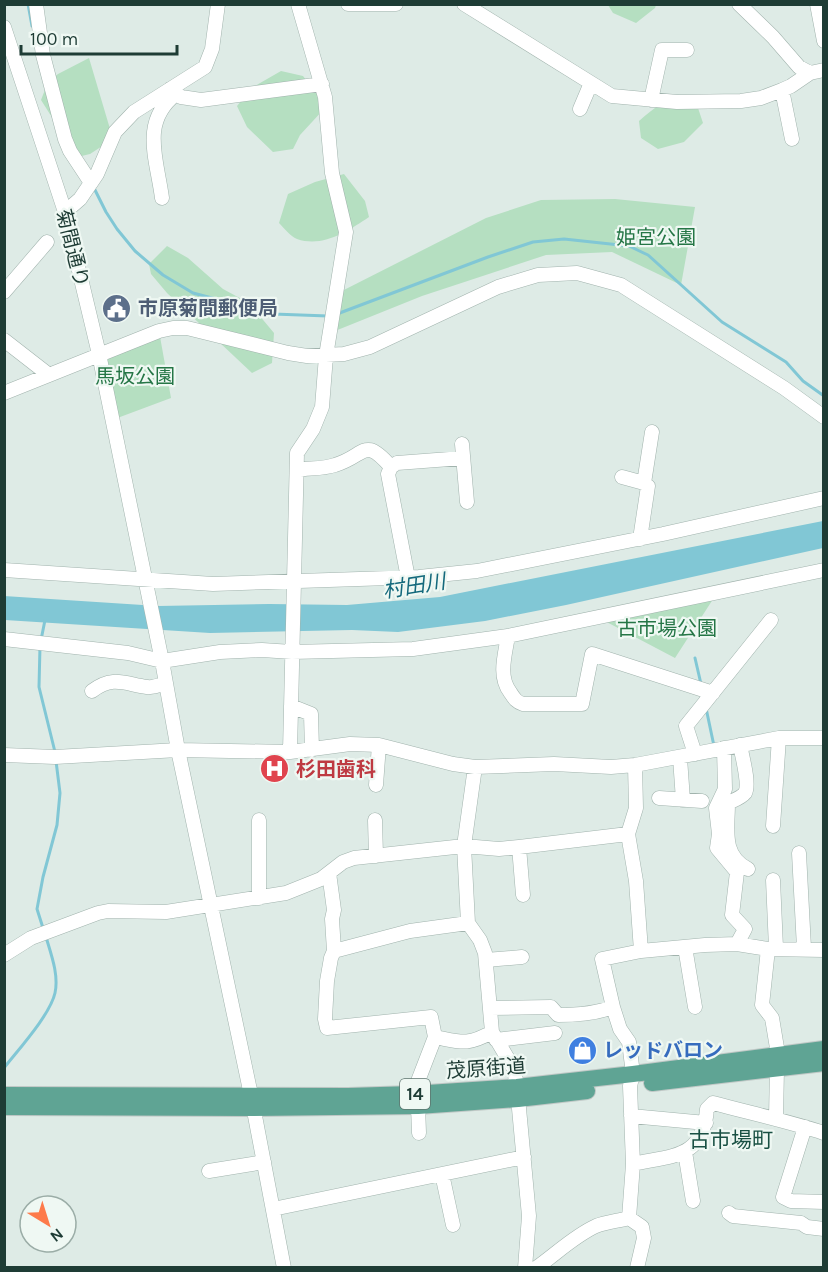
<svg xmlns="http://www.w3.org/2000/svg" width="828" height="1272" font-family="Karla,'Noto Sans JP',sans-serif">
<rect width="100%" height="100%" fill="#deebe6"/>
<path fill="#b5dfc1" d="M608,5H656L655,8L636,23L613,13Z
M89,58L113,139L90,154L69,159L53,119L41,100L48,82L58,74Z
M281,71L303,76L321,99L324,109L300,135L293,149L273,152L247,127L237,106L253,87Z
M684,95L698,108L703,123L684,142L658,149L641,138L639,121C653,109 666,98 684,95Z
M344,174L365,201L369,217C348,231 323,248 297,239C290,236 284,228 279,223L288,194L315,182Z
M615,199L695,207L681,285L612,252L546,255L422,296L330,333L336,294L486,218L541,200Z
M167,246L188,258L223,289L249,303L274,333L272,363L252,373L167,293L151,274L149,264Z
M159,331L171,398L112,420L99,354Z
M717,593L675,658L599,618Z"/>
<path fill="#81c7d5" d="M823,521V548L566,605L485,621L398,632L352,630L210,633L5,620L4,596L158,606L269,604L347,605L440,597Z"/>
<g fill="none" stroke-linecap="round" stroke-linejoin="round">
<path stroke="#81c7d5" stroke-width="3" d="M28,4L32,26
M93,186L106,212L117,229L135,251L163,275L193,293L273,314L328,316
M337,314L488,257L533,242L564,239L629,246L648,255L722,322L786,362L803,381L824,396
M41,640L45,620
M40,646L39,687L55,752
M695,658L701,684
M706,708L714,746
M43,928L37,909L43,877L57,825L60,793L56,761
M4,1068C18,1050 50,1015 55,993C59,975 51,954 46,937"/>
<defs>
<path id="minor" d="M36,4L43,55L65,139L70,151L91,183
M348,4H396
M464,4L612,96L677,102L741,101L761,98L782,90L791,86L810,73
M739,4L773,37L799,67L810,73L824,70
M817,4L824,41
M4,27L65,212L99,354L162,661L178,750L251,1095L284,1268
M170,89L181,97L201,100L322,84
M782,90L792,139
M651,100L662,50H687
M580,109L591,83
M162,198C157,159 140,122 176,94
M65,212L80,199L97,174L115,132L134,112L205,67L212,49L218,4
M4,292L47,242
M4,340L49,375
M4,393L159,331L173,328H187L288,353L307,356L344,354L370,347L498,287L538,275L577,273L621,285L784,388L824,417
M462,444L467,502
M297,470C309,468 323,469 335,465C366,456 363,435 391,467
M622,477L644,483L648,486L640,539
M644,483L652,432
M4,570L213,584L419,577L477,571L663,534L824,498
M408,578L388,474L391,467L397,463L463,458
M508,636C505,655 498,676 510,692C514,698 516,702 523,704H582L592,654L713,693
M4,639L128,653L162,661L220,652L262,650L292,652L413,649L508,636L824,570
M92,691C113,675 125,684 147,687C153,688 160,685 166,683
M291,706L311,714L312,750
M740,745C742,756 750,784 745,793C741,798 734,800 728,803C728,829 721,855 748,869
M724,748L725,789L716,808L719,834L717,848L737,872L732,915L745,929L737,944
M290,752L297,453L313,429L322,407L326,356L346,232L332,173L325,97L298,4
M695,754L686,726L771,620
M4,755L55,757L178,750L290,752L350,744L379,745L453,764L475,767L554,764L611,767L635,765L779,738H824
M680,758L683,800
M635,765L636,808L628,834L636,881L641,951
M475,767L464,846L468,923L480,940L485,953L492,1032L514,1069L517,1087L529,1216L525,1268
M376,785L379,745
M659,798L702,801
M259,820V898
M375,820L376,856
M773,826L779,738
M519,847L523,895
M799,853L804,948
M329,873L334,910L332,919L334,951L331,958L327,981L325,1019L327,1028L431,1017L435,1037L413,1094
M773,880L776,948
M685,947L695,1007
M768,949L762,1005L772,1018L778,1054
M334,951L410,931L468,923
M4,955L31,938L98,913L108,911L166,912L286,893L321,879L343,862L354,858L464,846L499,849L519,847L628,834
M486,960L522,957
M490,1008L551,1007L558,1015C577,1015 595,1014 613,1007L602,959L641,951L705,945L737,944L768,949L824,950
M435,1037C461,1042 467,1046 492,1032
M496,1040L555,1033
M418,1106L419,1133
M631,1116L706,1123
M776,1118L777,1068
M805,1127L783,1197L791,1201L824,1202
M685,1152L693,1201
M633,1164C673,1155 703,1159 707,1109L713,1103C750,1113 787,1121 824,1133
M209,1171L264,1162
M442,1174L453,1225
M273,1209L524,1157
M729,1213L733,1216L801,1223L807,1227L824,1229
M629,1218L642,1227L644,1238L637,1268
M536,1268C556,1254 574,1236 596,1226C606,1222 618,1221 629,1218L633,1164L630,1086L633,1074L629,1042L620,1029L613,1007"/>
<path id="major" d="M652,1083L824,1063
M4,1095L348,1096L413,1094L517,1087L633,1074L824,1049
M4,1107L254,1108L418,1106L518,1099L587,1091"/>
</defs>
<use href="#minor" stroke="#a1b3ad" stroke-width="15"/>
<use href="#major" stroke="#c0c8c6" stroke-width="18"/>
<use href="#minor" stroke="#fff" stroke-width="14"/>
<use href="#major" stroke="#5fa494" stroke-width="16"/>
</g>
<defs>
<symbol id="civic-disc" viewBox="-11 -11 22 22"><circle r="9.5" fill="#5c6f8a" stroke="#eff8f3"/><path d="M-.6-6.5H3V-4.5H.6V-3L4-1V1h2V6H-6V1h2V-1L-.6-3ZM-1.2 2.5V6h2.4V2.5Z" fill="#fff"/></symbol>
<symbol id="hospital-disc" viewBox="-11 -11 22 22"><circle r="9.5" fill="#e0444e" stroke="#eff8f3"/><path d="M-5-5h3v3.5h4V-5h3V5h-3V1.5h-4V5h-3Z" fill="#fff"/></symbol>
<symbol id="shop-disc" viewBox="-11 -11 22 22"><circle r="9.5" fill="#3f7fe0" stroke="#eff8f3"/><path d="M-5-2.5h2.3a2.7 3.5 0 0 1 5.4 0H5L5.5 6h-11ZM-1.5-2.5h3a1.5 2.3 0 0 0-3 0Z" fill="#fff"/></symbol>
</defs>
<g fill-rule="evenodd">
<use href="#civic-disc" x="100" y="292" width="33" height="33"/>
<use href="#hospital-disc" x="258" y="752" width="33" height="33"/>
<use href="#shop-disc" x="566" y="1034" width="33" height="33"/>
</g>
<g text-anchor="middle" stroke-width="4.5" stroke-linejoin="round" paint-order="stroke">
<rect fill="#eff8f3" stroke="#5d746e" stroke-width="1.5" x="400" y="1079" width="30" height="30" rx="4.5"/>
<g font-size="18" font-weight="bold" fill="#1e3c35">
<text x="415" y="1100">14</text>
</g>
<g font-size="20" fill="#257646" stroke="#eff8f3">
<text x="656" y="244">姫宮公園</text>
<text x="135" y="383">馬坂公園</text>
<text x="667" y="635">古市場公園</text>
</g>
<g font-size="20" fill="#1e3c35" stroke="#eff8f3">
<text transform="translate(73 248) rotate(76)" y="7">菊間通り</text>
<text transform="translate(486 1068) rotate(-4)" y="7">茂原街道</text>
</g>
<g font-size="20" font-weight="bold" fill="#4e5e75" stroke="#eff8f3" text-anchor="start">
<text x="138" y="315">市原菊間郵便局</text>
</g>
<g font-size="20" font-weight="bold" fill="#be3a42" stroke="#eff8f3" text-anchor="start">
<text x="296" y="776">杉田歯科</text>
</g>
<g font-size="20" font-weight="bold" fill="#366cbe" stroke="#eff8f3" text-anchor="start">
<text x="603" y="1057">レッドバロン</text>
</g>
<g font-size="21" font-style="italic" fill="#14697c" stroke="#eff8f3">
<text transform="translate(414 586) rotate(-9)" y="7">村田川</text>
</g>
<g font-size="21" fill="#195043" stroke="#eff8f3">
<text x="731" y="1147">古市場町</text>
</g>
</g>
<rect width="828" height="1272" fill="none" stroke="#1e3c35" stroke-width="12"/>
<g transform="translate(48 1224) rotate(142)"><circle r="28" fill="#eff8f3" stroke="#9bada7" stroke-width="1.5"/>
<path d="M0-4.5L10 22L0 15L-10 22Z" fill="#fd7a4a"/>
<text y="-9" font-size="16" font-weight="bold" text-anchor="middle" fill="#1e3c35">N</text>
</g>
<path d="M21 45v9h156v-9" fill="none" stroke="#1e3c35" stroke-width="3"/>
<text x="30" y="45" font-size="18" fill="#1e3c35" stroke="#eff8f3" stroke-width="4.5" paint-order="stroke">100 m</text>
</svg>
